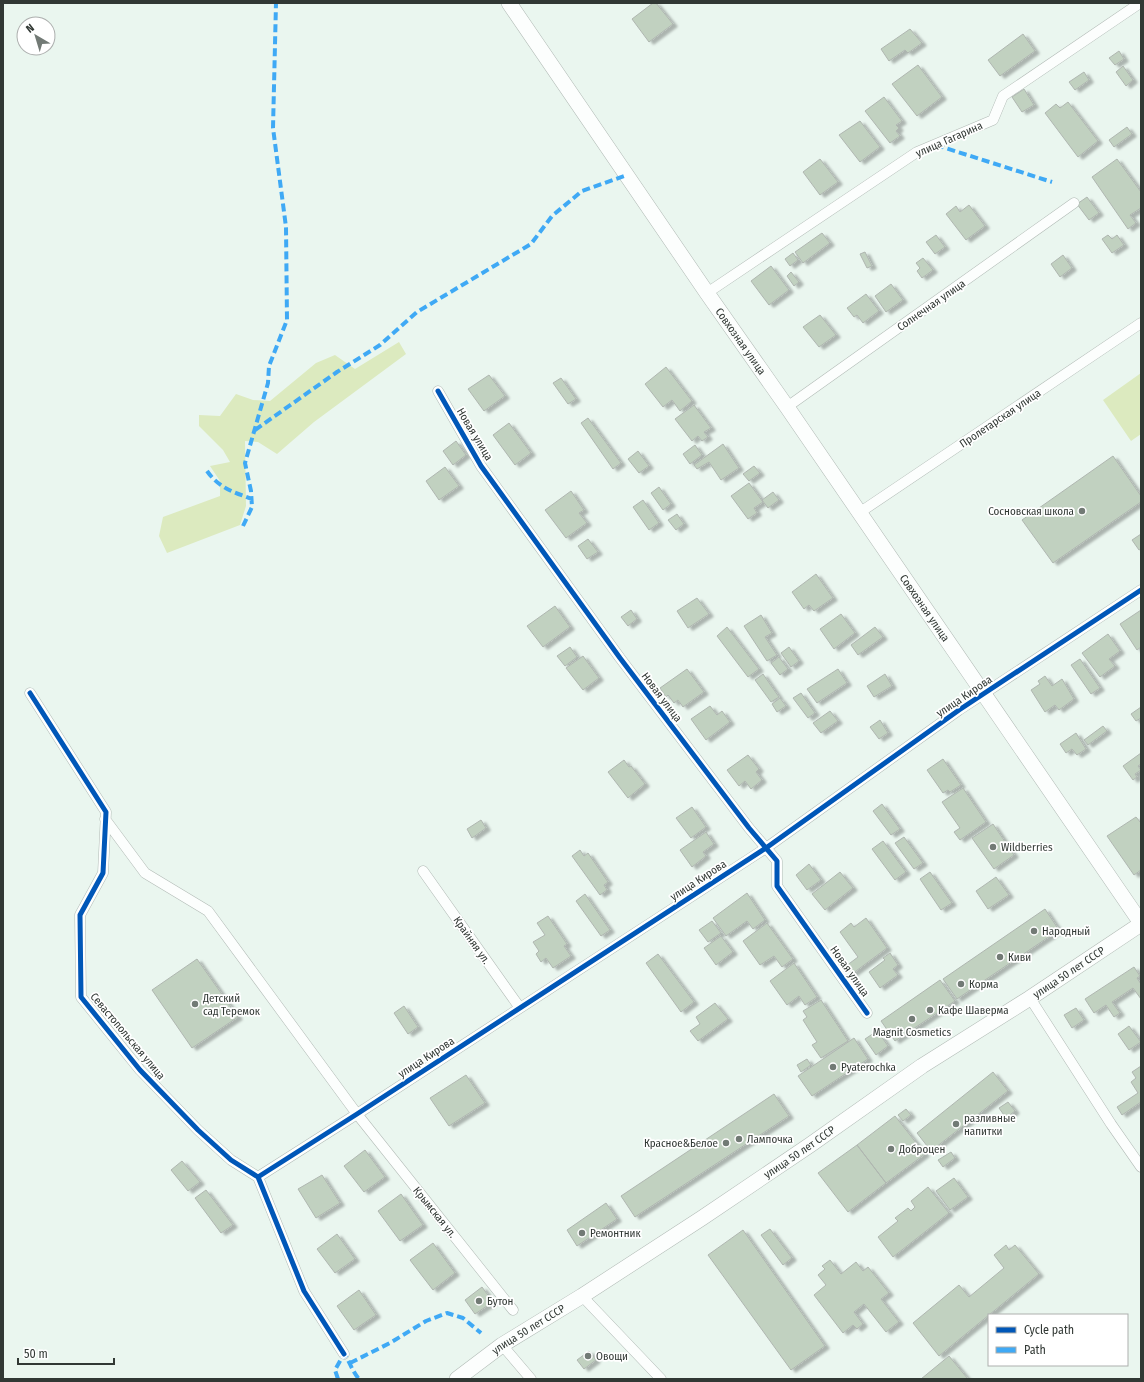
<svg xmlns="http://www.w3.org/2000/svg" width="1144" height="1382" font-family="'Fira Sans Condensed',sans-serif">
<defs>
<filter id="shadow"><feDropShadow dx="4.5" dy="2.5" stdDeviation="1" flood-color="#0004"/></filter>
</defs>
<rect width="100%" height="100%" fill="#eaf6ef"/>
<path fill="#dceabf" d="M399,342L406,354L314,422L277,454L258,442L245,441L246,506L240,525L167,553L159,536L163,517L220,496V481L210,466L230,462L223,450L199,426V415L220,416L236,394L253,400L270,401L316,363L335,355L355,369Z
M1141,373V434L1131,441L1103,400Z"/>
<path fill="#c1d1c0" stroke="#afb6b0" filter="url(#shadow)" d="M653,3H656L673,24L649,42L632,19Z
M910,29L922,43L908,53L905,50L889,61L881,49Z
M1023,34L1035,51L1000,76L988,60Z
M1119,51L1124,59L1115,65L1109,58Z
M918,65L942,97L917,116L892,84Z
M1123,66L1133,80L1126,86L1116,72Z
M1084,72L1089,80L1075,90L1069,82Z
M1024,89L1034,105L1022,112L1012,97Z
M884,97L902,121L896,125L899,128L896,131L900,136L890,143L865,111Z
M1068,102L1098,141L1078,157L1045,113L1056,104L1060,108Z
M860,121L880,147L860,162L839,135Z
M1127,127L1132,134L1114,147L1109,140Z
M820,159L838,182L820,195L803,172Z
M1117,159L1141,192V208L1130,215L1136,223L1128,229L1092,177Z
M1087,197L1099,213L1089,220L1077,204Z
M969,205L985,226L966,240L946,214L956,206L960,212Z
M822,233L830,243L803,263L795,252Z
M936,235L945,247L935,254L926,242Z
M1108,235L1112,239L1117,235L1124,245L1112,253L1102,239Z
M865,252L872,266L867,268L860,254Z
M793,253L798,260L790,266L785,259Z
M1063,255L1072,268L1060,277L1051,264Z
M923,258L933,270L922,278L917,271L920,268L916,263Z
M771,266L789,290L769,305L751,281Z
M791,272L799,282L794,286L787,276Z
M891,284L903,300L886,312L875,296Z
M866,294L879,311L863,323L857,315L854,317L847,308Z
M820,315L836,335L819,347L803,327Z
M666,367L692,401L680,411L672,400L663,407L645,384Z
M489,375L505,396L484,411L468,389Z
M561,378L576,399L568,404L553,383Z
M694,405L711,428L704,432L708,437L702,441L698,436L692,441L675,419Z
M588,418L621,463L613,469L581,423Z
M509,423L531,453L515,465L493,435Z
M456,441L466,455L453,465L443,451Z
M723,444L739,468L721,480L709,462L697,469L694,465Z
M695,445L702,455L690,464L683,454Z
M638,451L649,466L639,473L628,459Z
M1113,456L1141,496V502L1053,563L1022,520Z
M754,466L760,473L749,481L743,474Z
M445,467L459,486L439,500L426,481Z
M749,483L763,502L754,508L757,513L748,519L731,496Z
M659,487L671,504L663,510L651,493Z
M571,491L584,510L579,513L587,523L566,538L545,510Z
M773,492L779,500L768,508L762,500Z
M643,500L659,523L649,530L633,507Z
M677,514L684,524L676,530L668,520Z
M1141,534V549L1139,550L1132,540Z
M588,539L598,552L587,559L578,546Z
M816,574L833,598L814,611L809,605L804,609L792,592Z
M697,598L709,614L688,628L677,611Z
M555,606L570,627L543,647L527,626Z
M631,610L637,619L628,626L621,617Z
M1141,610V647L1137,650L1120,624Z
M841,614L855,633L834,649L820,629Z
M761,615L772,633L765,637L777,655L767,661L744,626Z
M727,627L759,669L748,677L717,636Z
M875,627L883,637L858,655L851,645Z
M1108,634L1120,651L1109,659L1115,666L1100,677L1082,653Z
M570,647L577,657L565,666L557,656Z
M789,647L799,661L791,667L781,653Z
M583,656L599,678L583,690L566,668Z
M779,657L788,669L780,675L771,663Z
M1080,659L1100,688L1091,694L1071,665Z
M687,669L704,692L683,707L678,700L674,703L668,695L666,697L660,688Z
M838,669L847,683L817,703L807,689Z
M763,674L779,697L771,702L755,680Z
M885,674L892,686L874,697L867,686Z
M1045,676L1052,686L1062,679L1074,699L1059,710L1055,705L1045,712L1031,690L1040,684L1038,681Z
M801,693L815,713L808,718L793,698Z
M780,698L786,706L777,712L772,704Z
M710,706L717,715L722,711L730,722L706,740L691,719Z
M1141,707V718L1136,721L1131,714Z
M830,711L838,721L821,733L813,723Z
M880,720L888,733L879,739L870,727Z
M1103,726L1107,731L1088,745L1084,740Z
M1076,733L1086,749L1077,755L1072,749L1066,753L1060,744Z
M1141,753V764L1138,766L1141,770L1135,774L1137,777L1133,780L1123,766Z
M748,755L759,769L756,772L762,780L751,789L745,781L739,786L727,770Z
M943,759L961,785L950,792L948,790L943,793L927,770Z
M624,760L629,767L631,766L645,784L628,798L608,772Z
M963,788L986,822L960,840L954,832L960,828L942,802Z
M882,804L900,829L891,835L873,811Z
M692,807L706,827L691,838L676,818Z
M1136,817L1141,823V870L1134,875L1107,836Z
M481,820L486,828L472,838L467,829Z
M993,824L1014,855L994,869L972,838Z
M706,832L714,844L703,852L706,856L692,867L680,850Z
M904,837L923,863L914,869L895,843Z
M883,841L906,872L895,880L872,849Z
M580,850L584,856L588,853L608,882L604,885L607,890L600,895L572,856Z
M809,864L821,880L807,890L796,875Z
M840,872L853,888L825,910L812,894Z
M930,872L952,903L941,910L920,879Z
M996,877L1009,895L988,909L976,891Z
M747,893L765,920L753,929L747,921L726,936L713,918Z
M585,894L610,930L601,936L576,901Z
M1045,909L1059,930L957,999L943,979Z
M548,916L567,944L564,946L571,956L553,968L546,958L541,962L536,954L539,951L533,942L545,935L537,923Z
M866,918L887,948L852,974L846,966L858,957L840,932L851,923L854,927Z
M712,921L721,933L708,942L699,930Z
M767,923L793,959L782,967L774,956L760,965L743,941Z
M721,936L733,952L716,965L704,948Z
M890,953L898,965L893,969L898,975L880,988L869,972L885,960L883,958Z
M658,954L694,1002L681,1012L646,963Z
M197,959L238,1017L192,1048L152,990Z
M794,963L817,997L805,1005L799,996L787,1005L770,981Z
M1134,967L1140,976L1137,978L1141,984V999L1133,988L1112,1002L1120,1013L1114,1017L1106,1005L1094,1013L1085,999Z
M940,980L955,1001L895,1041L881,1021Z
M821,1000L848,1041L821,1058L812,1045L817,1042L803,1020L807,1017L803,1011Z
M715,1003L728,1019L698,1041L690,1031L700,1024L696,1017Z
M404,1006L418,1027L408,1034L394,1013Z
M1076,1008L1084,1020L1072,1028L1064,1015Z
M1129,1026L1141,1042L1129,1050L1118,1034Z
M874,1033L878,1037L881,1036L888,1046L876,1055L865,1039Z
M854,1038L868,1059L812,1096L798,1076Z
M807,1059L811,1065L801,1072L797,1065Z
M1141,1066V1102L1122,1115L1117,1107L1138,1093L1131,1082L1136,1078L1132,1072Z
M993,1072L1008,1091L931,1151L917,1133Z
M466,1075L485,1103L449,1126L430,1098Z
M774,1094L789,1116L635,1217L621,1196Z
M1008,1102L1015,1111L1006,1118L999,1108Z
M906,1109L911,1115L903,1121L898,1115Z
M895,1116L925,1154L886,1183L857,1145Z
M857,1145L886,1183L848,1212L818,1173Z
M365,1150L385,1177L364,1192L344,1166Z
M951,1152L955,1158L943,1167L938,1160Z
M182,1161L200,1182L188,1191L171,1170Z
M322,1175L340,1203L316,1218L298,1189Z
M954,1178L968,1197L950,1210L936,1191Z
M928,1187L949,1213L893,1257L878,1237L898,1221L895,1218L908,1208L911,1211L915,1207L911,1201Z
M206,1190L233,1225L221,1233L195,1198Z
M401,1194L423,1225L400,1241L378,1211Z
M606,1203L617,1219L577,1246L567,1230Z
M770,1229L792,1258L783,1265L761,1235Z
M743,1230L825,1346L791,1370L708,1255Z
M337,1234L355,1259L335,1273L317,1249Z
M433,1243L455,1273L433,1290L410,1260Z
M1006,1245L1009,1250L1015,1245L1039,1274L939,1356L913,1323L959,1285L969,1297L1004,1268L994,1255Z
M830,1260L841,1274L856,1262L863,1271L868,1267L889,1293L881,1299L899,1322L886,1332L864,1304L854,1312L863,1324L857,1329L853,1325L843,1333L814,1295L826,1285L818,1275L825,1269L822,1266Z
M482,1287L493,1302L475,1314L465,1300Z
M359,1290L376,1315L354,1330L337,1306Z
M589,1351L596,1360L584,1369L577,1360Z
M949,1356L968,1379H921Z"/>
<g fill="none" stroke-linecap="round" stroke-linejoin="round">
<defs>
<path id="street" d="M707,293L917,152L993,120L1003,96L1140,3
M438,391L481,466L620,658L749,828L777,861V886L867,1013
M787,407L1074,203
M859,513L1141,323
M30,693L106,812L103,873L80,915L81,997L140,1070L198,1130L231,1160L258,1177L304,1291L344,1354
M105,819L145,873L208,911L357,1114L513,1310
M423,871L520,1008
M1030,998L1111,1124L1141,1167
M258,1177L357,1114L766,848L959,710L1141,590
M582,1296L661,1379
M502,1345L531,1379"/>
<g id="secondary">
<path id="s1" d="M509,3L707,293L787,407L1141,923"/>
<path id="s2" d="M457,1379L502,1345L582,1296L702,1218L810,1145L922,1066L1030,998L1141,924"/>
</g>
</defs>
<use href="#street" stroke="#b1bab5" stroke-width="11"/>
<use href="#secondary" stroke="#b1bab5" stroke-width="16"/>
<use href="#street" stroke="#fcfefd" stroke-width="10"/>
<use href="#secondary" stroke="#fcfefd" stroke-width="15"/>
<path stroke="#3fa9f5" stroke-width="4" stroke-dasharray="8 4" stroke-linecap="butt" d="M936,145L1052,182
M255,430L337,372L380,345L417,312L531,244L552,216L582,191L627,175
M207,471C219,488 233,492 252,499
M243,526L252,507L251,491L245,463L268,383L269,366L287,320L286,227L273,128L276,3
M350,1363L390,1343L426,1321L447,1313L463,1318L481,1333
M338,1379L335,1370L344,1354C350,1362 352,1371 359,1379"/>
<defs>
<path id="cycleway" d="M438,391L481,466L620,658L749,828L777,861V886L867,1013
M30,693L106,812L103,873L80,915L81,997L140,1070L198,1130L231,1160L258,1177L304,1291L344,1354
M258,1177L357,1114L766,848L959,710L1141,590"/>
</defs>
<use href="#cycleway" stroke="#fff" stroke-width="8"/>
<use href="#cycleway" stroke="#0057b8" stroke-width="5"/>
</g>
<g fill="#727a75" stroke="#fff" stroke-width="1.5">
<circle cx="1082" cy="511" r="4"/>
<circle cx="993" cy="847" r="4"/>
<circle cx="1034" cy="931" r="4"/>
<circle cx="1000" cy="957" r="4"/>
<circle cx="961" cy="984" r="4"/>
<circle cx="195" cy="1004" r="4"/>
<circle cx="930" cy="1010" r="4"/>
<circle cx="912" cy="1019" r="4"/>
<circle cx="833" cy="1067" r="4"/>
<circle cx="956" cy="1124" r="4"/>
<circle cx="739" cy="1139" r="4"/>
<circle cx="726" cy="1143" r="4"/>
<circle cx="891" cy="1149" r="4"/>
<circle cx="582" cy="1233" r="4"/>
<circle cx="479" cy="1301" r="4"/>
<circle cx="588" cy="1356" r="4"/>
</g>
<g text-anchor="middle" stroke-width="3.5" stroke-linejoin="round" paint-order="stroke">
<g font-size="11" fill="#313834" stroke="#fff">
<text transform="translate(949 139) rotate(-24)" y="4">улица Гагарина</text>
<text transform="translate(931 305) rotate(-35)" y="4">Солнечная улица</text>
<text dy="4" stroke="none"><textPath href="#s1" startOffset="410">Совхозная улица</textPath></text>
<text transform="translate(1000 418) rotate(-34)" y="4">Пролетарская улица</text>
<text transform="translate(475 434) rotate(59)" y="4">Новая улица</text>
<text dy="4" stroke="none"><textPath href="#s1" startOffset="734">Совхозная улица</textPath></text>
<text transform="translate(964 696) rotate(-34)" y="4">улица Кирова</text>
<text transform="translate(662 697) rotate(53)" y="4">Новая улица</text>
<text transform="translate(698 880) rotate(-33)" y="4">улица Кирова</text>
<text transform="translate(472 940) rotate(55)" y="4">Крайняя ул.</text>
<text transform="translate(850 971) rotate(55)" y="4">Новая улица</text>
<text dy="4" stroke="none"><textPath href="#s2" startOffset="735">улица 50 лет СССР</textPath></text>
<text transform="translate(128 1036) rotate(50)" y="4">Севастопольская улица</text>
<text transform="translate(426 1057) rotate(-33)" y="4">улица Кирова</text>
<text dy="4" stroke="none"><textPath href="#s2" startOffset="411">улица 50 лет СССР</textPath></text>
<text transform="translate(435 1212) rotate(51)" y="4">Крымская ул.</text>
<text dy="4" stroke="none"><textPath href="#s2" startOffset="87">улица 50 лет СССР</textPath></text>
</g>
<g font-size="11" fill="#313834" stroke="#fff" text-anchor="start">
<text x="1074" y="515" text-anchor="end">Сосновская школа</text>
<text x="1001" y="851">Wildberries</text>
<text x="1042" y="935">Народный</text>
<text x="1008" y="961">Киви</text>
<text x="969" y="988">Корма</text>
<text x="203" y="1002">Детский<tspan x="203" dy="13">сад Теремок</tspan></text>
<text x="938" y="1014">Кафе Шаверма</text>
<text x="912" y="1036" text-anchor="middle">Magnit Cosmetics</text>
<text x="841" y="1071">Pyaterochka</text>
<text x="964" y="1122">разливные<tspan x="964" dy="13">напитки</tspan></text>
<text x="747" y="1143">Лампочка</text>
<text x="718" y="1147" text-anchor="end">Красное&amp;Белое</text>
<text x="899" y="1153">Доброцен</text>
<text x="590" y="1237">Ремонтник</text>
<text x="487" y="1305">Бутон</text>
<text x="596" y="1360">Овощи</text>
</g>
</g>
<rect width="1144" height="1382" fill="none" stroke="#313834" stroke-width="8"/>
<rect x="988" y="1314" width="140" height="52" fill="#ffffff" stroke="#adafae"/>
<rect x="996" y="1327" width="20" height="6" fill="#0057b8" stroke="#adafae"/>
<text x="1024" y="1334" font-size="12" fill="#313834">Cycle path</text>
<rect x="996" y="1347" width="20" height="6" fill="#3fa9f5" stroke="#adafae"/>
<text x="1024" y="1354" font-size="12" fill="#313834">Path</text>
<g transform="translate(36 36) rotate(322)"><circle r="19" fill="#ffffff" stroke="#adafae"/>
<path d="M0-3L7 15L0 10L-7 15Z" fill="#727a75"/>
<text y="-6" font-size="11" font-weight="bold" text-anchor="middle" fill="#313834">N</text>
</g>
<path d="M18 1358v6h96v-6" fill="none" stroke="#313834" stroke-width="2"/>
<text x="24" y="1358" font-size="12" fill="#313834" stroke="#ffffff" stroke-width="3" paint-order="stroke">50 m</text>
</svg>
